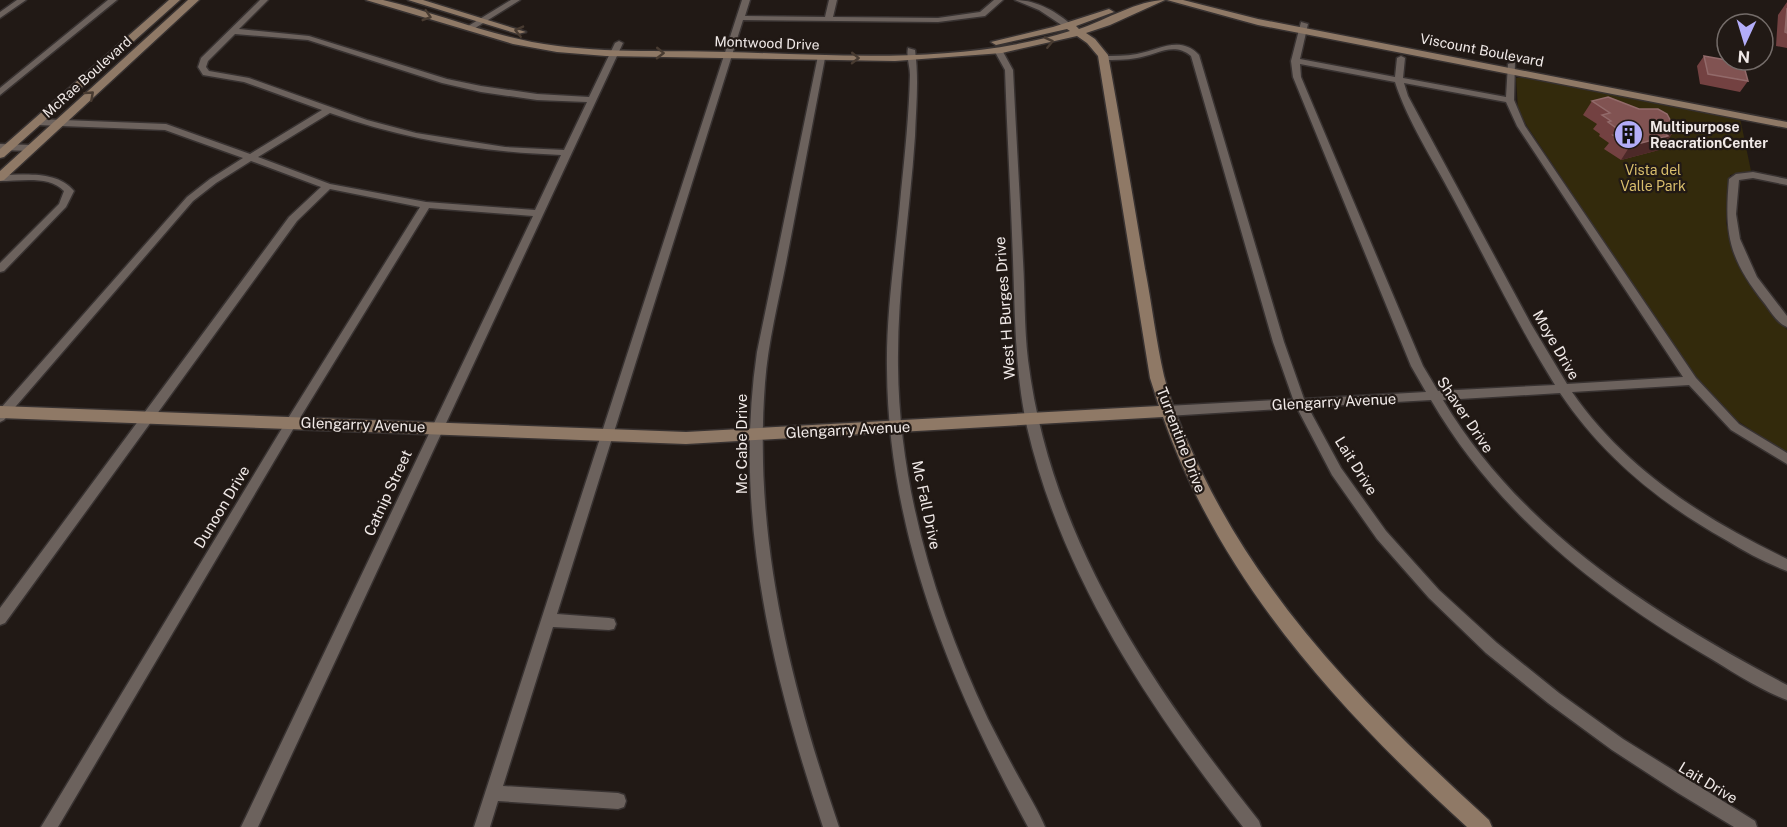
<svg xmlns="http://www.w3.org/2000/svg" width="1787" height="827" font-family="'Public Sans',sans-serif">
<rect width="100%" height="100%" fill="#211915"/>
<path fill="#332a0c" d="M1525,76L1740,118L1751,171L1730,175L1726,223L1735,254L1753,288L1787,330V454L1732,417L1690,370L1527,126L1518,109L1516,78Z"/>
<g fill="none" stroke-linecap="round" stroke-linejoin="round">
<defs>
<path id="street" d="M17,0H26L0,18V12Z
M108,0H117L0,95V88Z
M260,0H268L239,29L309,36L447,79L481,86L537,94L589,97L615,43L619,41L623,43L258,827H241L533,216L429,208L295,426L58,827H41L287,420L420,207L330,189L297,221L5,623L0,625V608L289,217L321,187L251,161L216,183L193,201L4,420L0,422V409L187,197L210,179L243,158L165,130L37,125L33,122L37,119L166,124L250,154L322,110L244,82L203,75L198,67L201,58ZM235,34L308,40L442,83L481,92L537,100L587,102L564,150L505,147L416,133L367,120L249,78L209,71L206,67L208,61ZM330,113C406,140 481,152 561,155L535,210L426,202L330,184L258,157Z
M511,0H520L472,30L465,28Z
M742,0H750L745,16L825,17L829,0H837L833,17L938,18L980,12L994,0H1003L985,16L938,22L743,20L557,614L609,618L614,619L616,624L614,629L609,630L553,627L503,786L618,793L624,795L626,801L624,807L618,809L498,801L490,827H474Z
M1015,0C1037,0 1057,12 1073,26L1066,28L1039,10Z
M1301,22L1308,24L1300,59L1395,77L1397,58L1401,56L1405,58L1403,78L1506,97L1508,64L1515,62L1514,100L1525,126L1696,378L1739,424L1787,453V464L1731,430L1689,385L1572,392C1625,469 1704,519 1787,559V571C1766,563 1745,552 1726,540C1660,503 1603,457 1560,393L1443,400C1522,532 1655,615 1787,685V700C1758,689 1730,670 1703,654C1595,590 1495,510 1431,400L1308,407L1341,468L1386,531L1439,590L1497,643L1559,693L1623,739L1755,821L1757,827H1734L1678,793L1612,750L1548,703L1486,653L1429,598L1377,539L1332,475L1297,408L1167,416L1163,414L1161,411L1163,408L1167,406L1293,399L1273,342L1191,56C1174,41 1156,55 1137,58C1126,60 1114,60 1103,60L1099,58L1103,56C1114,56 1126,56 1137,54C1159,50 1180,35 1199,55L1284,342L1304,399L1426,392L1411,366L1293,77L1291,61ZM1300,64L1395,82C1407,120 1433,160 1452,196C1486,259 1517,324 1555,385L1438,391L1423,366L1301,77ZM1404,83L1506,102L1517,126L1683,377L1567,384L1531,324L1408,96Z
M908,48L915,50C919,79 916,107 915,136C910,212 897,289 898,366C899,488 936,609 988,719C999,740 1010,762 1022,783C1030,798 1039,812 1045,827H1028C951,685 888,533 887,369C886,310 896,251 901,192C905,154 909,114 910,75C910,66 906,57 908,48Z
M996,50H1002L1013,70C1016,134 1020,197 1023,261C1025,294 1024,327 1028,360C1050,538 1151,685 1259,821L1261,827H1243C1149,707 1062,577 1027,427C1015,372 1015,316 1013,260C1011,197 1007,133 1005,70L995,52Z
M818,56L825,58C812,126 799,195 786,263C778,303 768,343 765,383C753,537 790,683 839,827H823C772,675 733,514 757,352Z
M0,144L32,145L37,148L32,151L0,150Z
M1753,172L1787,179V185L1753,178L1739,180L1736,214L1740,239L1757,277L1787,316V327C1778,324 1771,312 1765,304C1729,259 1724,235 1729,179L1736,174Z
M0,175C24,175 57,170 74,191L66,207L4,271L0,272V263L59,204L64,191C49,175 20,181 0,181Z"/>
<path id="secondary" d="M169,0H180L4,157L0,158V149Z
M188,0H199L4,180L0,181V171Z
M366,0H383C433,12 481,32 532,42C596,54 662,50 727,52C841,55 960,65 1070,31L1067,29L996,45L991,42L1053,27L1109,9L1114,12L1076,26L1079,29C1106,20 1138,0 1165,0L1110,25L1086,33L1095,39L1108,55C1121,126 1133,198 1145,269C1152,305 1156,341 1164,376C1172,409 1188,443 1202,473C1269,611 1377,718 1489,820L1492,827H1467C1340,711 1221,582 1163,417L686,444L0,418V406L686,432L1159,406L1150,378L1098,56L1087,43L1077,36L1002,53L895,61L606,56L557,52L513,44Z
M408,0H423L526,32L518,34Z
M1167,0H1183L1258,19L1787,122V128L1258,25Z"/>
</defs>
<use href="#street" stroke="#383231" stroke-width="3"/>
<use href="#secondary" stroke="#383231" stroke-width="3"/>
<use href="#street" fill="#6c625d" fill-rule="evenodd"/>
<use href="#secondary" fill="#8f7966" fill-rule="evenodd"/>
</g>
<path fill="#734141" d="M1787,2V48L1776,46L1778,15Z
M1704,56L1748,81L1740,92L1700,84L1697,66Z
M1592,101L1675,129L1666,143H1663L1659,150L1621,160L1604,149L1609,143L1599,136L1600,134L1593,129L1597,124L1583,115Z"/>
<path fill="#4d2928" d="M1675,129L1666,143H1663L1659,150L1621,160L1630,146L1663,132Z"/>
<path fill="#815352" stroke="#926a6a" stroke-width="1.5" d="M1787,8V33L1785,32Z
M1704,56L1743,63L1748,81L1708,74Z
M1608,97L1639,109H1658L1667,114L1675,129L1663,132L1668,136L1630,146L1613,135L1623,133L1608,122L1611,121L1602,115L1610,113L1592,101Z"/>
<defs><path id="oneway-chevron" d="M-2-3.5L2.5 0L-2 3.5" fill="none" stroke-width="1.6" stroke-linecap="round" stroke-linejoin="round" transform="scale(1.5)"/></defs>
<g stroke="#483b31">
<use href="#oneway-chevron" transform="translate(427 16) rotate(17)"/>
<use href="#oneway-chevron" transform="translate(519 31) rotate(-167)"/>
<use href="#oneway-chevron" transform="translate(1049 42) rotate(-13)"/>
<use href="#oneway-chevron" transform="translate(660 53) rotate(1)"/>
<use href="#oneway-chevron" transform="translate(855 58) rotate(1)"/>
<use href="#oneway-chevron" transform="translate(90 95) rotate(-42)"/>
</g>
<defs>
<symbol id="building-disc" viewBox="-11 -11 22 22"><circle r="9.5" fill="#b3adf9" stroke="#211915"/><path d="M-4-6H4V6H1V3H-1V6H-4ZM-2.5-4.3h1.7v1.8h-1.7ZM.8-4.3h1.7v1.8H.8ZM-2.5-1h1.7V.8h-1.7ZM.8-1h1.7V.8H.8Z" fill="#111"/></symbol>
</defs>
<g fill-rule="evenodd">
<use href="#building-disc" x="1612" y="118" width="33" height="33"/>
</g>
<g text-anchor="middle" stroke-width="4.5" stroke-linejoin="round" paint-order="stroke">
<g font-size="14" fill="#f0e9e7" stroke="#211915">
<text transform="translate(767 43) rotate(2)" y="5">Montwood Drive</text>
<text transform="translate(1482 50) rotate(11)" y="5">Viscount Boulevard</text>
<text transform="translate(87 77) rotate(-42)" y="5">McRae Boulevard</text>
</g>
<g font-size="14" font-weight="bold" fill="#f0e9e7" stroke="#211915" text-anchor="start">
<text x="1650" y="132">Multipurpose<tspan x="1650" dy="16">ReacrationCenter</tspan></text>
</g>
<g font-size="14" fill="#d9be6c" stroke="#211915">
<text x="1653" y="175">Vista del<tspan x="1653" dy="16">Valle Park</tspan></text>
</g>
<g font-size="15" fill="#f0e9e7" stroke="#211915">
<text transform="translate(1005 308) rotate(-94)" y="5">West H Burges Drive</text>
<text transform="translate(1556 345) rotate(60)" y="5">Moye Drive</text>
<text transform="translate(1334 402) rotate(-3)" y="5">Glengarry Avenue</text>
<text transform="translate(1465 415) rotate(56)" y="5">Shaver Drive</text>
<text transform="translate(363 425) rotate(2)" y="5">Glengarry Avenue</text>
<text transform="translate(848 430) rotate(-3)" y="5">Glengarry Avenue</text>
<text transform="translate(1181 440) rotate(69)" y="5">Turrentine Drive</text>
<text transform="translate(742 444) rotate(-90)" y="5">Mc Cabe Drive</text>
<text transform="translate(1356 466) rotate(58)" y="5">Lait Drive</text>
<text transform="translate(388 493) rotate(-65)" y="5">Catnip Street</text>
<text transform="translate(926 505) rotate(78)" y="5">Mc Fall Drive</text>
<text transform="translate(222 507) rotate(-59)" y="5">Dunoon Drive</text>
<text transform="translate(1708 783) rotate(31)" y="5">Lait Drive</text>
</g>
</g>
<g transform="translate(1745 42) rotate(184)"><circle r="28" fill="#211915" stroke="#746c69" stroke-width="1.5"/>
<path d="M0-4.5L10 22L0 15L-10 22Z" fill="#b3adf9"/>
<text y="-9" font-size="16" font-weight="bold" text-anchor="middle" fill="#f0e9e7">N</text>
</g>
</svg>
